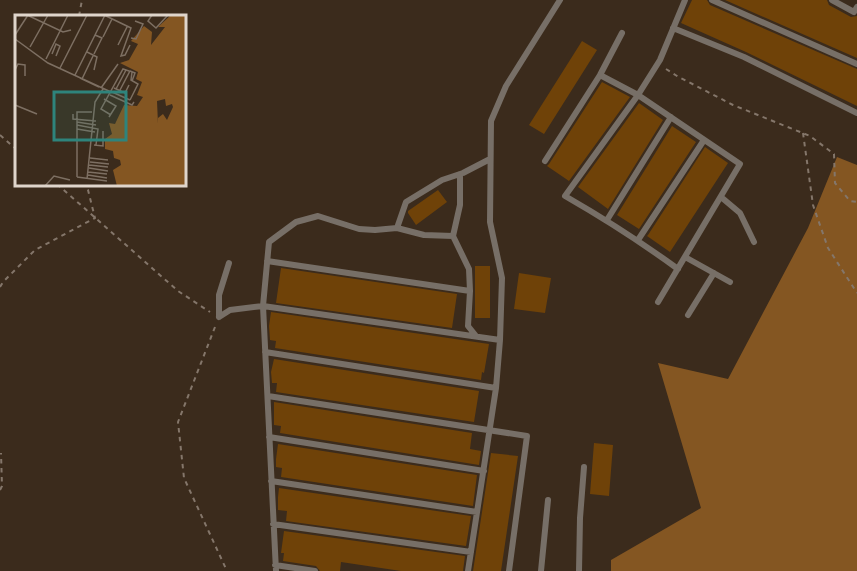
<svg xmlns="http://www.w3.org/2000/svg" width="857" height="571" font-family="Lato,sans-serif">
<rect width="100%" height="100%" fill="#3b2b1c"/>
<path fill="#845622" d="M837,157L857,165V571H611V560L701,508L658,363L728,379L808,228Z"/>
<path fill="#6f4208" d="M692,0H707L710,5L857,69V106L746,52L681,23Z
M725,0H827L829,5L851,17L857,16V58Z
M582,41L597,50L544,134L529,125Z
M602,82L630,97L569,181L547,166L549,164Z
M639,103L663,120L608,209L578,187Z
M672,126L696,142L639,229L617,215Z
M705,147L728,163L670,252L647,236L648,235Z
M438,190L447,202L416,225L408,213V211Z
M475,266H490V318H475Z
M281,268L457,294L452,328L276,303Z
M519,273L551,278L545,313L514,309Z
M271,312L489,344L484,373L482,372L481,380L275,348L276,341L270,340L269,326Z
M274,359L479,391L474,422L276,392L277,383H272L271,372Z
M274,402L472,433L470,449L481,451L479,465L280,433L281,426L274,425Z
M594,443L613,445L609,496L590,494Z
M278,444L477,475L473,506L281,477L282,468L276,467V459Z
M491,453L518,456L501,571H473Z
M279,488L471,516L466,546L286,521L287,511L278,510V497Z
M284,531L465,556L463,571H401L341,562L340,571H320L316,566L283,561L284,553H281Z"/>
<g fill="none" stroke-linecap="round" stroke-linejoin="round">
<path stroke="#84766a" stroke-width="2" stroke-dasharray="4.5 4.5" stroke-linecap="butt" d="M79,16L82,0
M666,69L677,76L733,105L810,136L834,154L835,183L850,201L857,202
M803,133L813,205L828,248L857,293
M0,135L16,149
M57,184L178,291L210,312
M0,287L3,282L35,250L95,218L88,190L83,184
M215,327L178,422L184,478L227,571
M0,490L2,486L1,453"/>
<path stroke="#776f67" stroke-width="6" d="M712,0L857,64
M832,0L854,12L857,7
M673,28L744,57L857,113
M600,75L638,95L740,164L658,302
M545,161L600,75L622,33
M460,174V205L453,236L469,269L470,291L468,326L476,336
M721,197L740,213L754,242
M607,220L671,117
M397,228L406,202L442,180L463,173L490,159
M638,240L704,140
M685,257L730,282
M267,261L470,291
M678,269C641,242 605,219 565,196L638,95L660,60L685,0
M688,315L714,273
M219,317L230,310L263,306L500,340
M219,317V295L229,263
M265,352L496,388
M268,396L527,436L509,571
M269,437L484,471
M271,481L477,512
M273,524L471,552
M275,565L315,571
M276,571L263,306L269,242L296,222L318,216L359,229L375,230L397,228L424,235L453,236
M468,571L496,388L500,340L502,278L490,222L491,121L506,86L560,0
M541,571L548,500
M579,571L580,518L584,467"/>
</g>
<g transform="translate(15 15)">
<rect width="171" height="171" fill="#3b2b1c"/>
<path d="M156,0H171V171H102L98,155L106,150L105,145L99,143L98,136L90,134V124L97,119L94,108L100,109L109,90L122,91L128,82L122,80L127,67L121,64L123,57L105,48L114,45L123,29L116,26L129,11L137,17L136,30L150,12H143ZM150,84L151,91L157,89L158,92L152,105L148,99L143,103V109L142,86Z" fill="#845622" fill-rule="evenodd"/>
<path fill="none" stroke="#7d6f62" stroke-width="1.5" d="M12,0L48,17L56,15M89,0L116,13L106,41L110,40L115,30M137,0L133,6L141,13L153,0M0,20L13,0M88,22L97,4M116,23L121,24L128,9L120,6M0,24L33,48L96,77M103,30L112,12M15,32L33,0M72,37L82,42L79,55M37,39L41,29L45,31L41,41M79,39L87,23L80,20M31,44L53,0M45,53L72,0M0,55L3,49L10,50V61M60,60L90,0M65,63L84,72M67,64L78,41M86,73L103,49M99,73L110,78L114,70M101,74L111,55M105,75L115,56L120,58L117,66M97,77L115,85M95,80L117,90L119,87M89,84L101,91L94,102M115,85L123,69L116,65L117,57M0,90L22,99M58,99V104L81,106M96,100L86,94L108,54L114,56M62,107L81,110M62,110L83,114L81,130M62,114L80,117M79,130L88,131V116M75,143L93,145M75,147L94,149M74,150L93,152M74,153L93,156M73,157L92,159M73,160L92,163M62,162V97H77M62,162L92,166M72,164L80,87L88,74M30,171L39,161L55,165"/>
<path fill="#2e847c" fill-opacity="0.15" stroke="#2e847c" stroke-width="3" d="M39,77H111V125H39Z"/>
<rect width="171" height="171" fill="none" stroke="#dfd5cb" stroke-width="3"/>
</g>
</svg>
